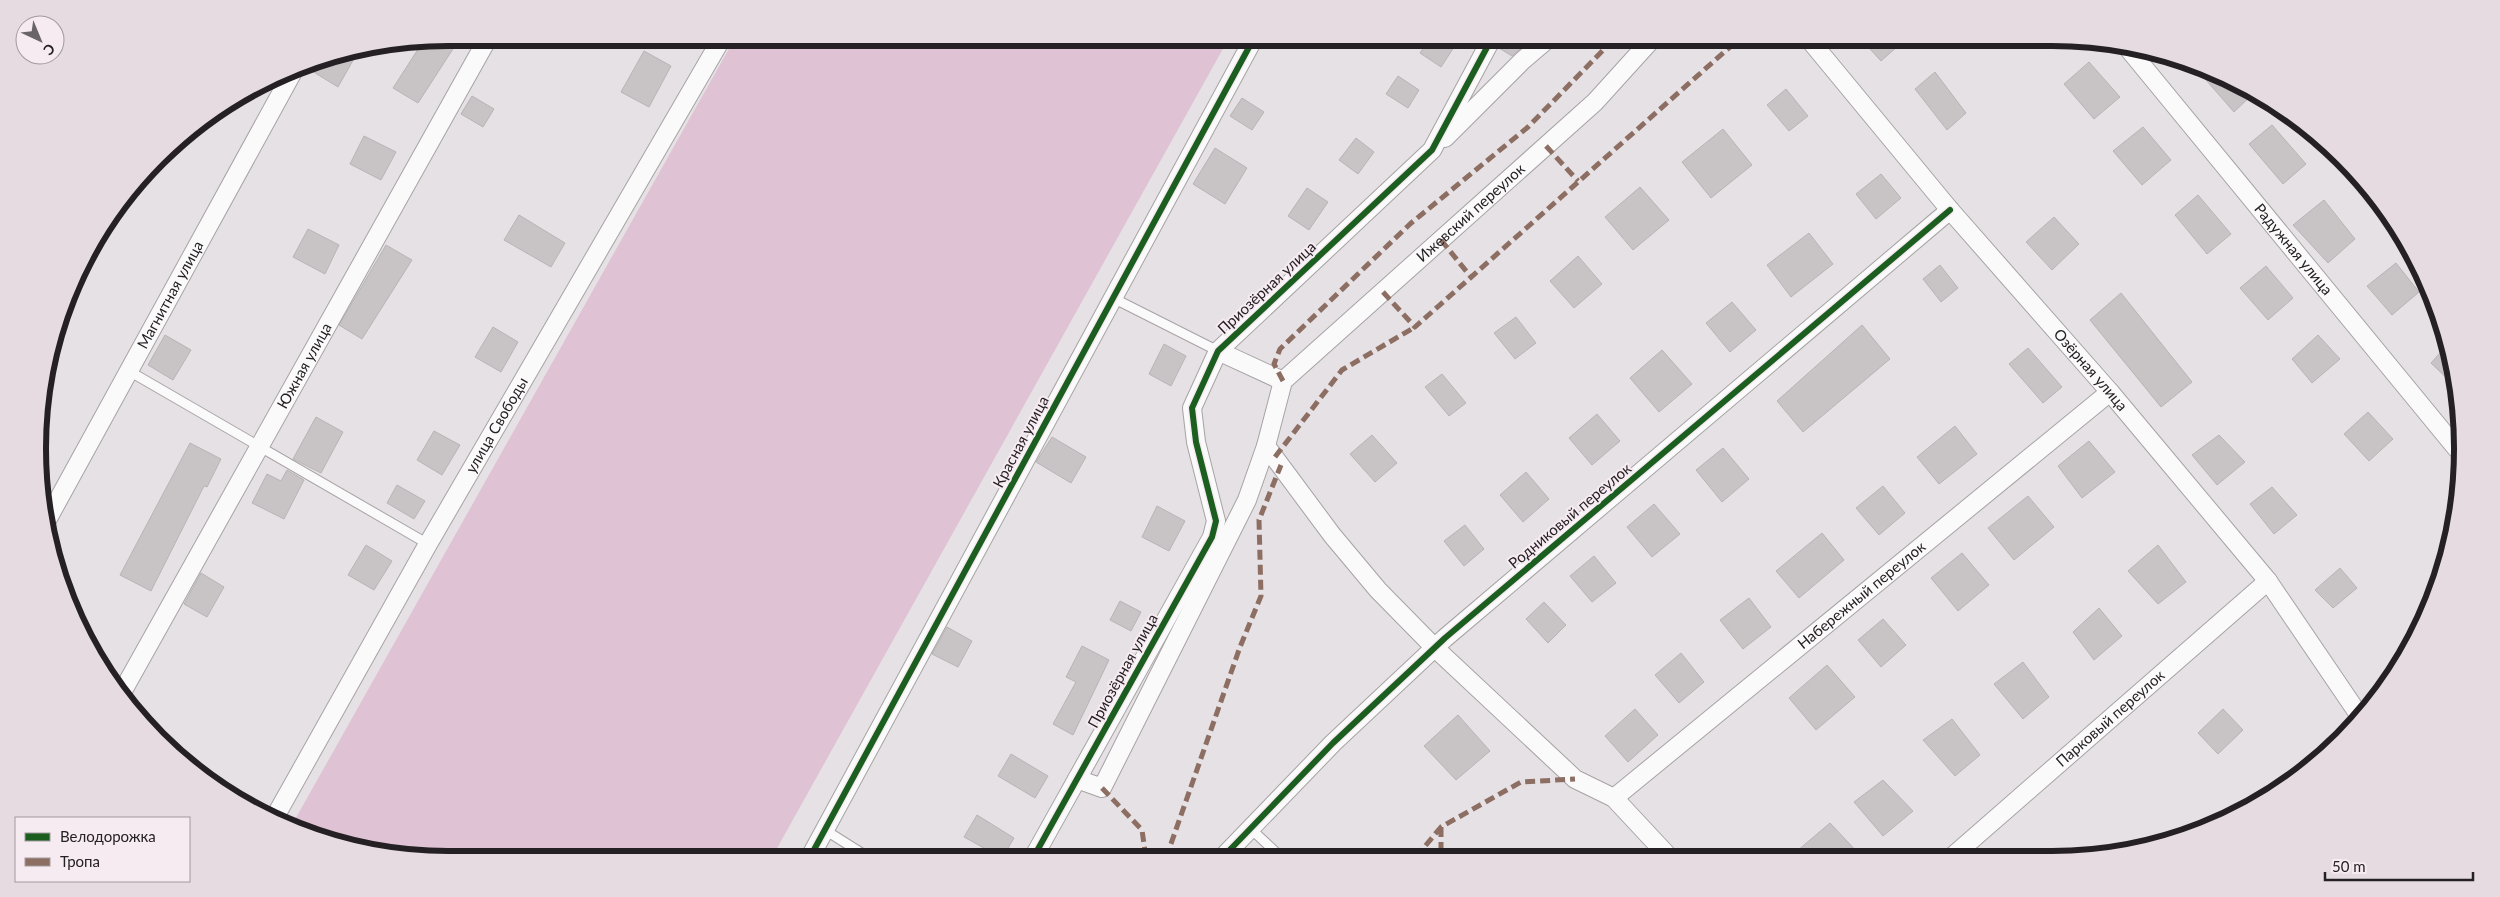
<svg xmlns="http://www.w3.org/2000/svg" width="2500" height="897" font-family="Lato,sans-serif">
<rect width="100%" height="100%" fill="#e6e1e4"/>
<path fill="#dfc2d4" d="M735,38H1229L771,859H448L342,846L293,823Z"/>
<path fill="#c8c4c6" stroke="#b8b4b6" d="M460,38L418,103L393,88L424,40Z
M1430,38H1460L1441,67L1420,53Z
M1503,38H1533L1512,56L1499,48Z
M1860,38H1907L1881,61Z
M360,48L338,87L312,71L318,61Z
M644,51L671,66L649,107L621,92Z
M2089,62L2120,97L2094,119L2064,84Z
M2192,64L2233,80L2254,93L2234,112Z
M1935,72L1966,113L1947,130L1915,89Z
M1398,76L1419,90L1408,108L1386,94Z
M1786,89L1808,116L1789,131L1767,105Z
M472,96L494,109L483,127L461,114Z
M1242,98L1264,112L1252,130L1230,116Z
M2272,125L2306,164L2283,184L2249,144Z
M2143,127L2171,160L2142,185L2113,151Z
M1723,129L1752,165L1711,198L1682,162Z
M364,136L396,152L381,180L350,164Z
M1356,138L1374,152L1358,174L1339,160Z
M1215,148L1247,168L1225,204L1193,184Z
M1881,174L1901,198L1876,219L1856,194Z
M1640,187L1669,220L1633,250L1605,217Z
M1307,188L1328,202L1309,230L1288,216Z
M2198,195L2231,234L2207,254L2175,215Z
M2324,200L2355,239L2328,263L2293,225Z
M519,215L565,243L551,267L504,240Z
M2054,217L2079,244L2052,270L2026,242Z
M308,229L339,245L325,274L293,257Z
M1809,233L1833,264L1791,297L1767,265Z
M386,245L412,260L362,339L339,325Z
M1578,256L1602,284L1574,308L1550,281Z
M2396,263L2419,292L2392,315L2367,286Z
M1940,265L1958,288L1941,302L1923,279Z
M2266,266L2293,298L2268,320L2240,288Z
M2121,293L2192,382L2161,407L2090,320Z
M1732,302L1756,330L1730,352L1706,323Z
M1516,317L1536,343L1515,359L1494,333Z
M1862,325L1890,359L1803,432L1777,401Z
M493,327L518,342L501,372L475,357Z
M165,335L191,350L173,380L148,365Z
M2318,335L2340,359L2312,383L2292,359Z
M1164,344L1186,356L1171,386L1149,374Z
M2447,345L2451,360L2457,388L2431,363Z
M2028,348L2062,387L2043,403L2009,364Z
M1662,350L1692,384L1659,412L1630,378Z
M1442,374L1466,403L1449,416L1425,387Z
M2368,412L2393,439L2369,461L2344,434Z
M1597,414L1620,441L1592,465L1569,438Z
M316,417L343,432L321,473L293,459Z
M1955,426L1977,454L1939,484L1917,457Z
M434,431L460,445L442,475L417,460Z
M1372,435L1397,463L1375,482L1350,454Z
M2219,435L2245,462L2217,485L2192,455Z
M1052,437L1086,457L1071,483L1036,462Z
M2089,441L2115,472L2082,498L2058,466Z
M190,443L221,459L207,487L204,486L151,591L120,575Z
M1723,448L1749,479L1722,502L1696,470Z
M287,470L304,480L284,519L252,503L267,474L281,481Z
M1526,472L1549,499L1523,522L1500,495Z
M397,485L425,501L414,519L387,503Z
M1883,486L1905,513L1879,535L1856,508Z
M2272,487L2297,515L2274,534L2250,504Z
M2028,496L2054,527L2014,560L1988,528Z
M1654,504L1680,534L1652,557L1627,527Z
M1157,506L1185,521L1169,551L1142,537Z
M1465,525L1484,549L1464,566L1444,541Z
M1822,533L1844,560L1799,598L1776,571Z
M366,545L392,561L374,590L348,575Z
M2158,545L2186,582L2158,604L2128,571Z
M1962,553L1989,585L1958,611L1931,578Z
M1594,556L1616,583L1592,602L1570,576Z
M2340,568L2357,588L2333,608L2315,590Z
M201,573L224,587L207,617L184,604Z
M1749,598L1771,627L1743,649L1720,620Z
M1120,601L1141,612L1131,631L1110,620Z
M1544,602L1566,625L1548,643L1526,619Z
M2099,608L2122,636L2094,660L2073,632Z
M1883,619L1906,645L1881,667L1858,640Z
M947,627L972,641L958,667L932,654Z
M1082,646L1109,660L1073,735L1053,724L1076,682L1066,677Z
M1681,653L1704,682L1679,703L1655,675Z
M2023,662L2049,697L2023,719L1994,684Z
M1827,665L1855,697L1816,730L1789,698Z
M1635,709L1658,735L1628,762L1605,736Z
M2223,709L2243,730L2218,754L2198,733Z
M1458,715L1490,751L1456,780L1424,746Z
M1952,719L1980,755L1955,776L1923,740Z
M1011,754L1048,776L1035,798L998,776Z
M1883,780L1913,811L1883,836L1854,802Z
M977,815L1014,838L1002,858L964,837Z
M1830,823L1861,856L1790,857Z"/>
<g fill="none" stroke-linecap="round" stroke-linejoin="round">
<defs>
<path id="lane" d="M1113,298L1218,351
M129,371L428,544
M1251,829L1282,858
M825,830L871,859"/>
<g id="street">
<path id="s1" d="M1808,38L1950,210L2110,392L2268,581L2357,712L2359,713"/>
<path id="s2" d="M2127,47L2457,449L2461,450"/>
<path d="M1445,138L1522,61L1549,38"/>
<path d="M1218,351L1283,381"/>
<path d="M1283,381L1266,446L1332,535L1378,590L1435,648L1575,779L1614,798L1669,857"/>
<path id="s3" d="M1283,381L1595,102L1653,38"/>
<path id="s4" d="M46,522L295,68"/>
<path id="s5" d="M121,694L488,38"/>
<path d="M1077,779L1102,788L1247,500L1266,446"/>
<path id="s6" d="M1614,798L2110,392"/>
<path id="s7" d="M276,815L428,544L722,38"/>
<path id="s8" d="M1953,856L2268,581"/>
<path d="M1033,858L1212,537L1216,521L1196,442L1192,408L1218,351L1432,150L1492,38"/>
<path d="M1222,858L1333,743L1445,638L1950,210"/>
<path d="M809,859L1254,38"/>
</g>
</defs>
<use href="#lane" stroke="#a7a3a5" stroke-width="11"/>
<use href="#street" stroke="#a7a3a5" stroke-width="20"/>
<use href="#lane" stroke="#fbfafb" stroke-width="9"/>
<use href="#street" stroke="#fbfafb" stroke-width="18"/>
<path stroke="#8d6e63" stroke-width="5" stroke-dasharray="10 5" stroke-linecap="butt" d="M1546,146L1578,181
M1441,240L1471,277
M1383,292L1415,327L1740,38
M1283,381L1274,364L1280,349L1410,224L1528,127L1615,38
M1275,457L1342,370L1415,327
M1102,788L1142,830L1146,858
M1441,827V857
M1416,857L1441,827L1521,782L1575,779
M1166,858L1240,647L1261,596L1259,520L1281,465"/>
<defs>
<path id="cycleway" d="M1033,858L1212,537L1216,521L1196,442L1192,408L1218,351L1432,150L1492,38
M1222,858L1333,743L1445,638L1950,210
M809,859L1254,38"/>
</defs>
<use href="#cycleway" stroke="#f6ebf1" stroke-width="9"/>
<use href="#cycleway" stroke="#1b5e20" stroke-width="6"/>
</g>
<g text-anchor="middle" stroke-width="4" stroke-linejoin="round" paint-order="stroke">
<g font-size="15" fill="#242023" stroke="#f6ebf1">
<text dy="5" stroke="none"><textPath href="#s3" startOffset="252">Ижевский переулок</textPath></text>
<text dy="5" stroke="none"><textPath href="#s2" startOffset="262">Радужная улица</textPath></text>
<text transform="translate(1267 288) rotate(-43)" y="5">Приозёрная улица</text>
<text dy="5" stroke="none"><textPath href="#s4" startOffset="259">Магнитная улица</textPath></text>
<text dy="5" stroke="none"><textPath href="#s5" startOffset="376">Южная улица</textPath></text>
<text dy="5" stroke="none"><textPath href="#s1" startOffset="436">Озёрная улица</textPath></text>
<text dy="5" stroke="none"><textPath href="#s7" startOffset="448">улица Свободы</textPath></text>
<text transform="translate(1021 442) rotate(-62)" y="5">Красная улица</text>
<text transform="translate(1570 516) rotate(-40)" y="5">Родниковый переулок</text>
<text dy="5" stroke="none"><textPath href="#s6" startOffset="320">Набережный переулок</textPath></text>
<text transform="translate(1123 671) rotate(-61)" y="5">Приозёрная улица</text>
<text dy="5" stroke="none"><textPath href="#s8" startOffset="209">Парковый переулок</textPath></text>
</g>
</g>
<path d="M0 0H2500V897H0ZM448 46H2052A402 402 0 0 1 2454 448V449A402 402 0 0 1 2052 851H448A402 402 0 0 1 46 449V448A402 402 0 0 1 448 46Z" fill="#e5dbe1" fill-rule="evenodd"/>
<path fill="none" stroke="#242023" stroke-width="6" d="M448 46H2052A402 402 0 0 1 2454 448V449A402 402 0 0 1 2052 851H448A402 402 0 0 1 46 449V448A402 402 0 0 1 448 46Z"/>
<rect x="15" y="817" width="175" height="65" fill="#f6ebf1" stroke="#a29a9f"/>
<rect x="25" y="833" width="25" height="8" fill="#1b5e20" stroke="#a29a9f"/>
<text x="60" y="842" font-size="15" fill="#242023">Велодорожка</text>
<rect x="25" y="858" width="25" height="8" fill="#8d6e63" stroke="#a29a9f"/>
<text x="60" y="867" font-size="15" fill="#242023">Тропа</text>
<g transform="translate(40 40) rotate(136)"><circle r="24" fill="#f6ebf1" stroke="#a29a9f"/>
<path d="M0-4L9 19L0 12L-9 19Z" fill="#686467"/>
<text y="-8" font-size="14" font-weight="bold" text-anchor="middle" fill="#242023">С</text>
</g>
<path d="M2325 872v8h148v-8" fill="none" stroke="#242023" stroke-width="2.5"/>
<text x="2332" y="872" font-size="15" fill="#242023" stroke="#f6ebf1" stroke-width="4" paint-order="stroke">50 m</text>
</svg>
